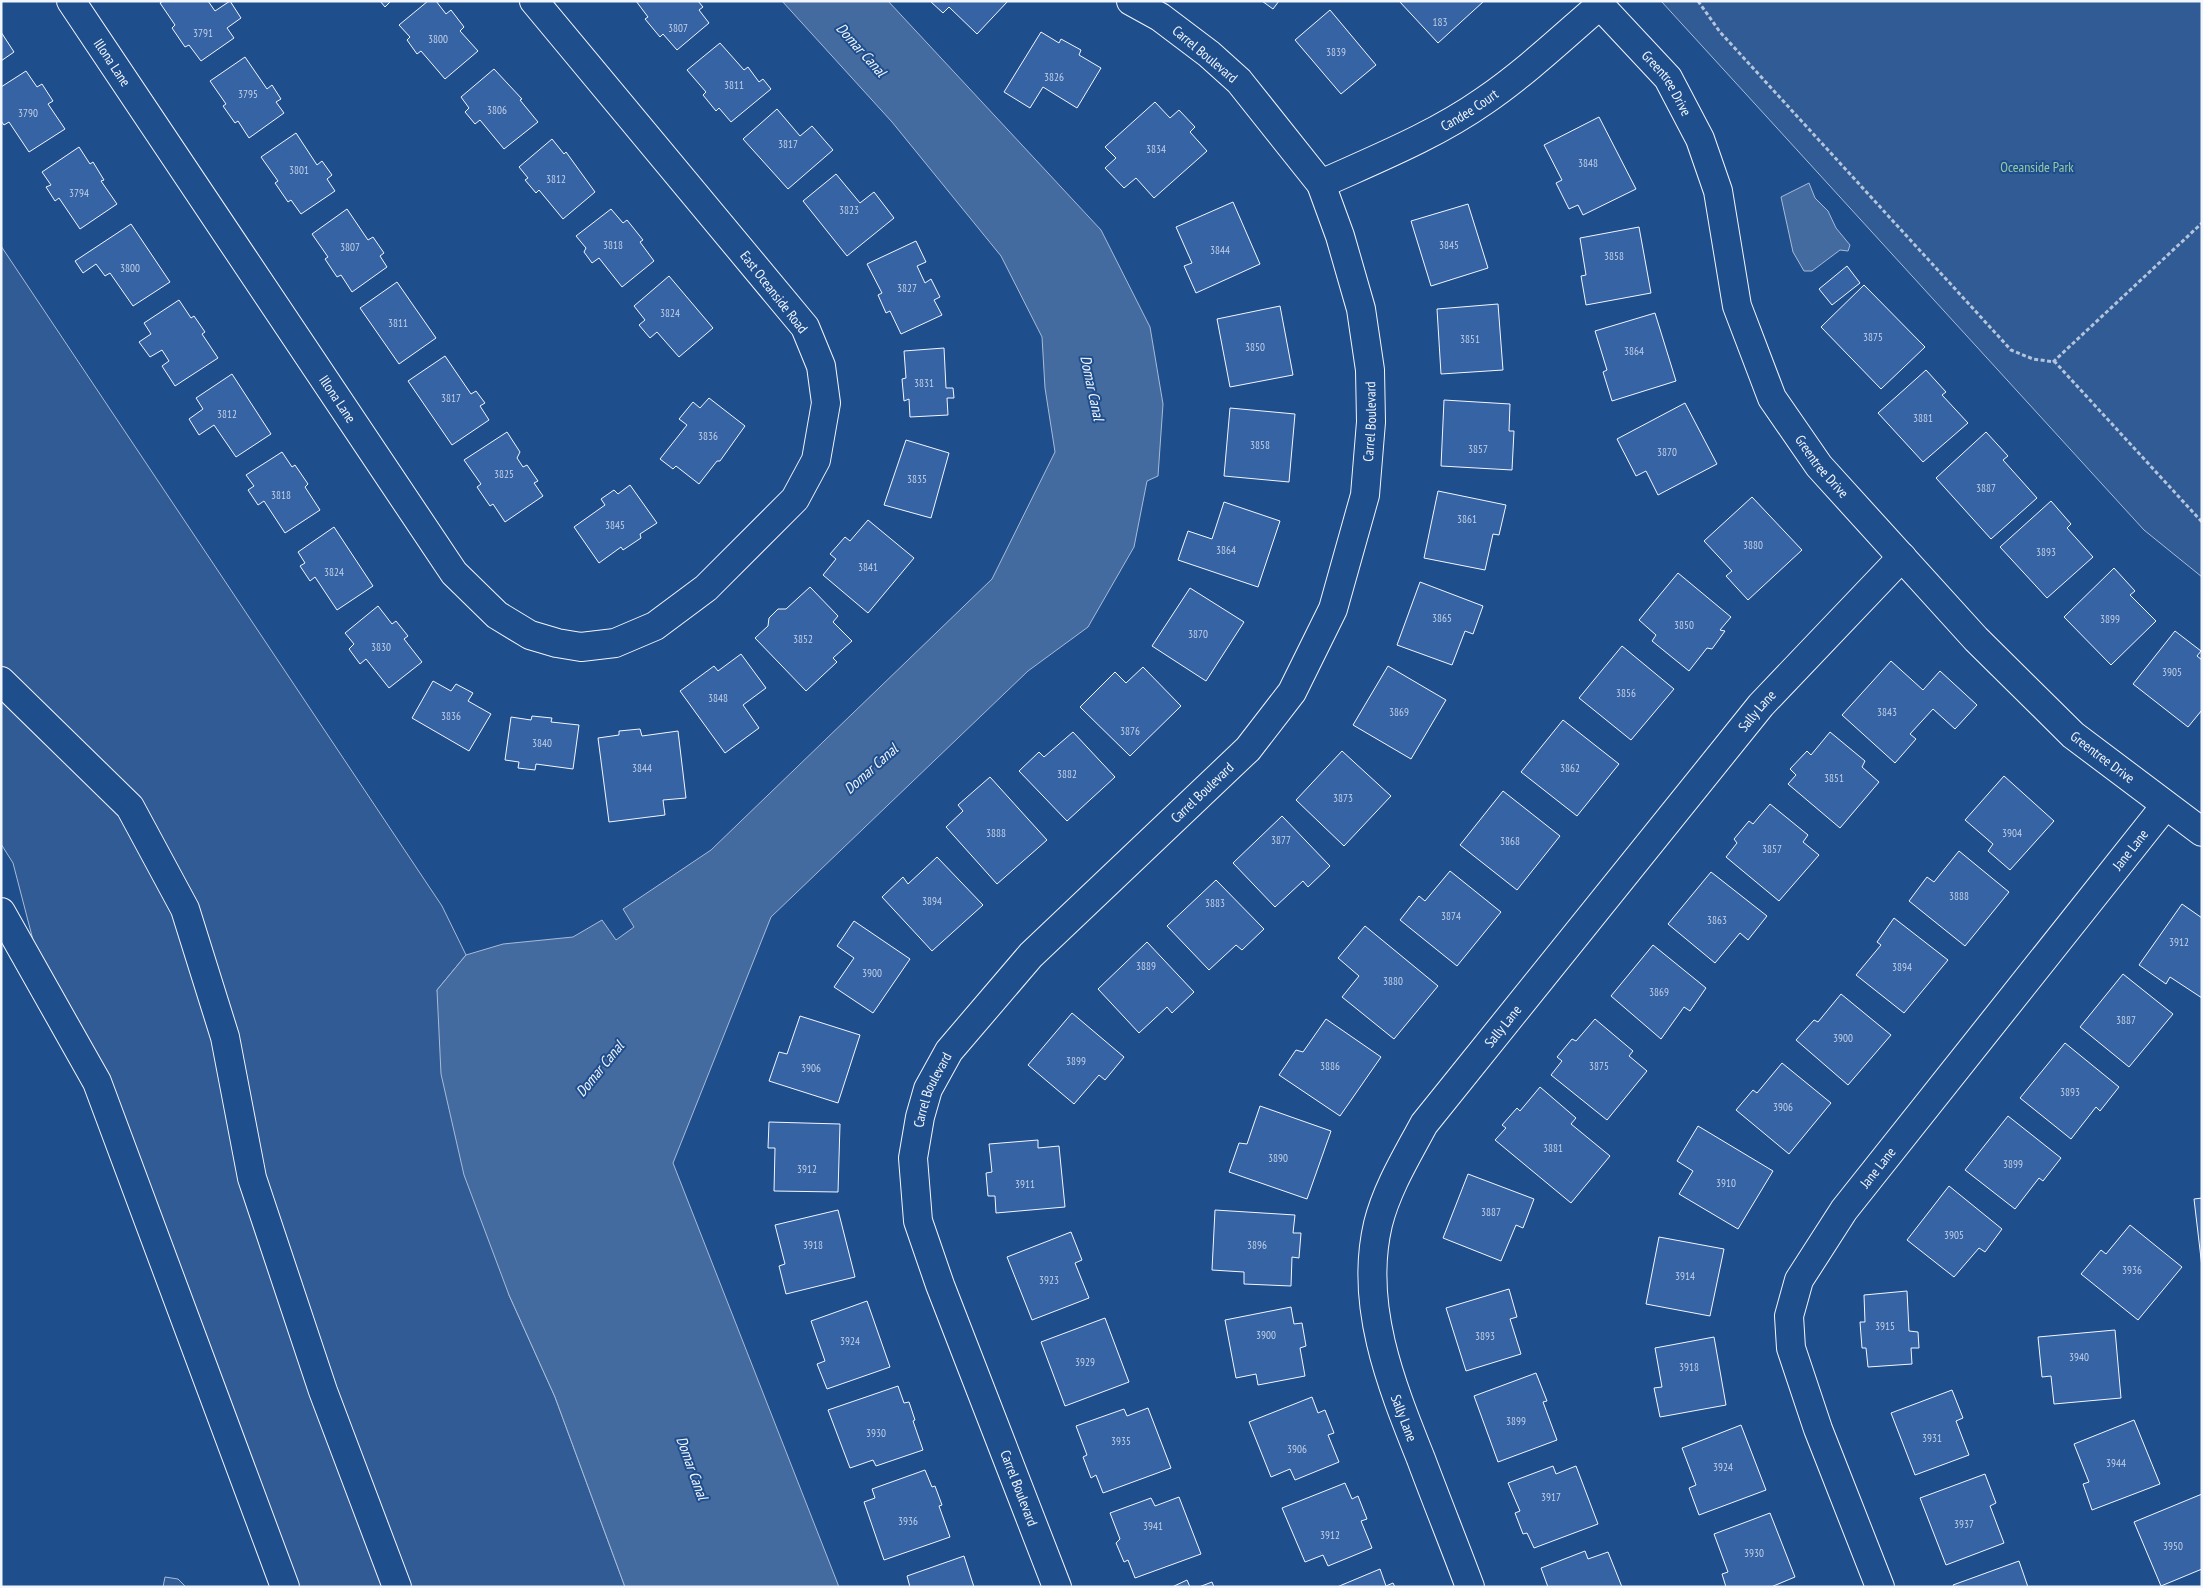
<svg xmlns="http://www.w3.org/2000/svg" width="2203" height="1588" font-family="'PT Sans Narrow',sans-serif">
<rect width="100%" height="100%" fill="#1f4e8c"/>
<path fill="#305b95" stroke="#a8bbd7" d="M1661,1H2202V577L2144,530Z
M1,246L442,906L466,955L437,990L509,1295L555,1397L625,1587H297L224,1398L124,1115L33,940L13,863L1,844Z
M165,1577L178,1579L186,1587H163Z"/>
<path fill="#446ba0" stroke="#a8bbd7" d="M782,1H888L1101,230L1150,327L1163,404L1158,476L1147,481L1134,547L1088,627L1028,671L771,917L673,1163L839,1587H625L555,1397L509,1295L464,1175L441,1074L437,990L466,955L503,944L573,937L602,920L616,940L634,927L623,909L711,850L992,579L1055,452L1045,388L1042,337L1001,256L892,122Z
M1809,183L1815,198L1828,211L1836,228L1850,245L1848,251L1840,250L1812,271H1804L1793,252L1781,197Z"/>
<path fill="#3563a3" stroke="#f2f6ff" d="M163,1H208L215,11L230,1L241,18L227,28L234,38L201,61L189,45L185,47L172,28L175,25L160,3Z
M380,1H391L385,7Z
M428,1H436L446,14L451,10L464,27L460,31L478,51L445,79L421,51L417,54L407,40L410,37L399,25Z
M636,1H698L703,7L699,10L709,23L677,50L663,34L660,37L645,19L648,17Z
M930,1H1008L977,34L949,7L943,13Z
M1262,1H1279L1273,9Z
M1399,1H1484L1438,43Z
M1330,10L1376,65L1341,94L1295,40Z
M1,32L14,52L1,61Z
M1041,32L1059,43L1061,39L1081,50L1079,55L1101,68L1077,108L1043,87L1030,108L1004,92Z
M720,43L744,70L748,67L759,82L763,79L771,89L731,122L719,108L716,111L703,95L706,92L687,70Z
M245,57L267,89L272,85L281,99L276,102L284,113L249,138L238,121L235,123L223,106L226,104L210,81Z
M494,69L522,99L520,100L538,122L504,149L480,120L475,124L465,112L469,108L461,97Z
M26,71L37,87L42,84L53,101L48,104L65,129L29,152L9,122L4,125L1,121V87Z
M1155,102L1170,118L1179,110L1195,127L1190,132L1207,151L1154,198L1136,178L1124,188L1105,168L1116,158L1105,147Z
M777,109L800,136L812,126L833,150L788,189L743,139Z
M1599,117L1636,189L1583,215L1578,205L1569,209L1556,183L1562,180L1544,145Z
M296,133L317,165L322,161L332,175L327,179L335,191L301,214L291,200L288,202L275,183L278,181L261,157Z
M552,139L564,154L566,152L595,192L563,219L539,190L536,193L525,180L528,178L519,167Z
M79,147L90,164L93,162L104,180L101,181L117,204L80,229L59,198L55,201L46,187L51,185L42,172Z
M836,174L860,203L874,192L894,218L847,256L803,201Z
M1233,202L1260,264L1196,293L1184,266L1192,263L1176,227Z
M1468,204L1488,268L1431,286L1411,221Z
M347,209L368,240L373,237L384,253L380,256L387,267L352,292L341,275L337,277L325,259L328,257L312,234Z
M611,209L623,223L627,220L643,240L640,242L654,261L622,287L599,258L592,263L584,252L586,248L576,236Z
M131,224L170,282L133,306L110,273L105,276L96,264L83,273L75,261Z
M1639,227L1651,293L1586,305L1581,276L1586,275L1580,238Z
M916,241L926,262L917,266L925,283L931,279L940,297L934,300L942,315L901,334L890,311L886,313L878,295L882,293L867,264Z
M1847,266L1860,283L1832,305L1819,289Z
M669,276L713,328L679,357L657,332L650,338L639,325L645,320L634,306Z
M397,282L436,338L399,364L360,308Z
M1864,285L1925,347L1881,389L1821,327Z
M179,300L191,318L194,316L205,332L202,334L218,358L175,386L162,366L169,361L162,350L150,357L139,342L151,334L144,323Z
M1498,304L1503,370L1441,374L1437,309Z
M1280,306L1293,375L1230,387L1217,319Z
M1655,313L1676,381L1612,401L1603,372L1607,370L1595,331Z
M944,348L946,388H953L954,398H947L948,415L910,417L909,399L904,401L902,379L906,378L904,351Z
M445,356L471,394L476,391L485,403L480,406L489,420L452,445L408,381Z
M1926,370L1946,392L1942,395L1968,423L1923,462L1878,413Z
M232,374L271,434L236,457L214,425L199,435L189,419L203,409L196,398Z
M709,398L745,426L720,461H717L699,484L676,466L673,469L660,459L687,425L679,419L693,402L700,408Z
M1444,400L1510,404L1509,431H1514L1512,470L1441,466Z
M1685,403L1717,464L1658,495L1646,471L1636,476L1617,439Z
M1230,408L1295,414L1289,482L1224,476Z
M507,432L520,452L517,458L523,467L527,465L538,481L534,483L543,496L505,522L493,504L490,506L477,487L481,484L464,460Z
M1986,432L2008,456L2003,460L2037,498L1991,539L1936,478Z
M906,440L949,453L931,518L884,505Z
M282,452L292,467L295,465L308,484L305,487L320,510L285,533L264,501L258,505L248,490L254,486L246,475Z
M630,485L657,523L640,534L641,538L623,550L621,547L599,563L574,527L605,505L601,499L614,490L618,494Z
M1438,491L1506,505L1499,535L1493,534L1485,570L1424,558Z
M1752,497L1802,550L1748,600L1726,576L1732,571L1704,541Z
M2051,501L2071,524L2067,528L2093,557L2047,598L2000,547Z
M1224,502L1280,521L1258,587L1178,560L1188,531L1212,539Z
M868,520L914,558L868,613L823,575L836,559L830,554L845,537L850,541Z
M334,527L373,586L337,610L315,577L310,581L300,566L305,563L298,552Z
M2114,568L2135,591L2130,595L2156,621L2111,665L2064,617Z
M1678,573L1731,617L1720,630L1725,631L1712,649L1707,648L1689,671L1652,641L1656,635L1639,620Z
M1420,582L1483,606L1473,634L1465,631L1452,665L1397,645Z
M810,587L838,616L833,622L852,641L833,658L837,662L806,691L755,638L768,626L769,618L778,609H786Z
M1190,588L1244,622L1206,681L1152,646Z
M378,606L392,624L396,621L408,636L404,639L422,662L389,688L366,659L360,664L349,649L354,644L345,633Z
M2175,631L2201,651L2197,656L2202,660V710L2188,727L2133,684Z
M1622,646L1674,689L1631,740L1579,698Z
M741,654L766,688L743,705L759,728L725,753L680,691L714,666L718,671Z
M1891,661L1923,690L1940,671L1977,705L1955,729L1933,709L1910,734L1916,739L1895,763L1842,715Z
M1388,666L1446,700L1411,759L1353,725Z
M1143,667L1181,706L1130,756L1080,707L1115,672L1126,683Z
M433,681L451,691L456,684L473,693L468,701L491,714L469,751L412,718Z
M532,716L552,718L551,722L579,725L573,769L536,764L535,770L518,768L519,762L505,760L511,717L531,720Z
M1563,720L1619,764L1577,816L1521,772Z
M640,729L642,736L678,731L686,798L663,800L665,815L609,822L598,738L619,735V731Z
M1073,732L1115,777L1067,821L1019,771L1039,752L1044,757Z
M1830,732L1865,761L1862,767L1879,782L1840,828L1788,784L1796,775L1790,769L1807,751L1811,755Z
M1342,751L1391,796L1344,846L1296,800Z
M2004,776L2054,821L2010,870L1988,851L1993,844L1965,820Z
M990,777L1047,840L997,884L946,827L963,811L958,805Z
M1503,791L1560,836L1517,890L1460,845Z
M1770,804L1808,835L1803,842L1819,855L1779,901L1726,857L1737,843L1734,839L1749,821L1753,824Z
M1282,816L1330,866L1308,887L1303,881L1275,907L1233,863Z
M1959,851L2009,892L1965,946L1909,901L1927,877L1934,882Z
M937,857L983,905L932,951L882,897L903,877L908,884Z
M1450,871L1501,912L1457,966L1400,920L1419,896L1425,901Z
M1711,872L1767,916L1748,940L1740,933L1715,963L1668,924Z
M1216,880L1264,929L1242,950L1236,945L1209,970L1167,926Z
M2182,904L2202,918V998L2170,977L2166,984L2139,965Z
M1894,918L1948,960L1904,1013L1856,975L1881,945L1877,942Z
M854,921L910,959L873,1013L834,987L854,958L837,946Z
M1365,926L1438,986L1394,1039L1342,997L1359,976L1338,958Z
M1147,942L1194,992L1172,1013L1167,1007L1139,1033L1098,989Z
M1653,945L1706,988L1690,1011L1684,1007L1661,1039L1611,996Z
M2123,974L2173,1014L2129,1067L2080,1027Z
M1841,994L1891,1035L1848,1085L1796,1040L1814,1020L1818,1022Z
M1072,1013L1124,1057L1105,1080L1099,1075L1074,1104L1028,1065Z
M800,1016L860,1035L838,1103L769,1081L779,1052L787,1054Z
M1326,1019L1381,1057L1340,1116L1279,1075L1296,1050L1303,1052Z
M1595,1019L1633,1051L1629,1056L1647,1071L1607,1120L1551,1075L1562,1061L1557,1057L1572,1039L1576,1041Z
M2065,1043L2119,1087L2100,1111L2096,1107L2071,1139L2020,1098Z
M1782,1063L1831,1103L1789,1154L1736,1110L1753,1090L1757,1093Z
M1540,1087L1576,1118L1571,1124L1610,1156L1571,1203L1495,1140L1506,1128L1502,1125L1517,1108L1520,1111Z
M1260,1106L1331,1131L1307,1199L1229,1172L1239,1143L1247,1144Z
M2008,1116L2061,1158L2043,1181L2039,1178L2015,1209L1965,1170Z
M769,1122L840,1124L838,1192L774,1191L775,1148H768Z
M1698,1126L1773,1171L1738,1229L1679,1194L1693,1171L1677,1161Z
M1038,1140V1148L1059,1146L1065,1207L996,1213L995,1196H988L986,1173L992,1172L989,1144Z
M1468,1174L1534,1199L1523,1228L1516,1225L1501,1261L1443,1238Z
M1949,1186L2002,1229L1985,1252L1979,1248L1954,1277L1907,1240Z
M2202,1198V1267L2194,1199Z
M838,1210L855,1277L786,1294L779,1266L785,1264L775,1225Z
M1215,1210L1295,1215L1293,1233H1301L1299,1258L1292,1257L1291,1286L1244,1284V1272L1212,1270Z
M2130,1225L2182,1267L2138,1320L2081,1274L2101,1250L2106,1254Z
M1071,1232L1082,1260L1075,1263L1089,1298L1032,1320L1007,1257Z
M1659,1237L1724,1249L1710,1316L1646,1304Z
M1509,1289L1517,1317L1510,1319L1521,1354L1466,1371L1446,1308Z
M1907,1291L1909,1331L1918,1332L1919,1348H1911L1912,1364L1868,1367L1866,1348H1862L1860,1322H1865L1864,1295Z
M867,1301L890,1367L827,1389L817,1364L825,1361L811,1321Z
M1291,1307L1294,1324L1302,1323L1306,1346L1300,1348L1305,1376L1258,1385L1256,1374L1236,1378L1225,1320Z
M1105,1318L1129,1382L1065,1406L1041,1342Z
M2115,1330L2121,1398L2054,1404L2051,1376L2042,1377L2038,1337Z
M1714,1337L1726,1405L1660,1417L1654,1388L1662,1387L1655,1348Z
M1536,1373L1547,1401L1543,1402L1557,1440L1498,1462L1474,1396Z
M898,1386L904,1403L909,1402L915,1420L913,1421L923,1450L876,1466L873,1460L850,1468L828,1410Z
M1952,1390L1963,1418L1956,1421L1969,1455L1915,1475L1891,1413Z
M1312,1397L1318,1413L1325,1410L1334,1433L1328,1435L1339,1462L1295,1480L1290,1469L1271,1477L1249,1422Z
M1148,1408L1171,1468L1103,1493L1096,1475L1091,1478L1083,1457L1087,1455L1076,1426L1124,1409L1127,1416Z
M2134,1420L2160,1484L2092,1510L2083,1484L2089,1482L2074,1444Z
M1741,1425L1766,1490L1699,1515L1689,1488L1696,1485L1682,1448Z
M1553,1466L1556,1474L1576,1466L1598,1524L1534,1548L1527,1533L1523,1534L1515,1513L1520,1511L1508,1483Z
M925,1470L932,1487L935,1486L942,1505L939,1506L950,1537L884,1560L864,1502L875,1498L872,1489Z
M1985,1474L1996,1503L1990,1506L2004,1543L1946,1565L1920,1498Z
M1345,1483L1352,1499L1358,1496L1367,1519L1361,1521L1372,1548L1328,1566L1323,1555L1305,1562L1282,1508Z
M2202,1494V1569L2161,1586L2134,1522Z
M1179,1497L1201,1554L1135,1578L1128,1560L1124,1562L1116,1543L1120,1539L1110,1513L1151,1498L1155,1506Z
M1770,1513L1795,1577L1771,1587H1726L1722,1574L1728,1572L1714,1534Z
M1585,1551L1588,1559L1608,1552L1622,1587H1548L1541,1568Z
M964,1556L974,1587H910L907,1576Z
M2019,1561L2028,1587H1954L1953,1585Z
M1380,1569L1386,1586L1393,1583L1395,1587H1337Z
M1187,1580L1190,1587H1172Z
M1212,1582L1214,1587H1199Z"/>
<g fill="none" stroke-linecap="round" stroke-linejoin="round">
<defs>
<g id="minor">
<path id="s1" d="M71,1L454,573L497,615L530,635L557,643L581,647L615,643L655,626L706,588L795,499L816,460L826,403L821,366L805,327L534,1"/>
<path id="s2" d="M1596,1L1668,78L1700,139L1718,191L1737,306L1772,398L1819,466L1976,639L2073,735L2202,832"/>
<path id="s3" d="M1321,184C1376,159 1434,136 1484,101C1525,73 1562,38 1599,6"/>
<path d="M1,681L130,807L185,909L225,1037L252,1178L323,1391L397,1587"/>
<path d="M1,912L97,1082L285,1587"/>
<path id="s4" d="M1057,1587L940,1285L918,1221L913,1158L920,1117L928,1089L949,1051L1031,955L1248,749L1292,692L1333,609L1365,495L1371,422L1370,370L1361,309L1340,236L1321,184L1239,81L1209,54L1160,17L1131,1"/>
<path id="s5" d="M1470,1587C1454,1544 1437,1502 1421,1459C1391,1384 1359,1305 1378,1224C1387,1188 1407,1156 1424,1124L1761,705L1902,557"/>
<path id="s6" d="M1880,1587L1818,1429L1791,1348L1789,1316L1799,1280L1844,1210L2165,806"/>
</g>
</defs>
<use href="#minor" stroke="#f2f6ff" stroke-width="30"/>
<path stroke="#b3c4dc" stroke-width="3" stroke-dasharray="4 2.5" stroke-linecap="butt" d="M1698,1L1720,32L2011,350L2033,359L2055,362L2202,522
M2053,362L2202,223"/>
<use href="#minor" stroke="#1f4e8c" stroke-width="28"/>
</g>
<g text-anchor="middle" stroke-width="4" stroke-linejoin="round" paint-order="stroke">
<g font-size="11" fill="#c3d1e8">
<text x="1440" y="26">183</text>
<text x="678" y="32">3807</text>
<text x="203" y="37">3791</text>
<text x="438" y="43">3800</text>
<text x="1336" y="56">3839</text>
<text x="1054" y="81">3826</text>
<text x="734" y="89">3811</text>
<text x="248" y="98">3795</text>
<text x="497" y="114">3806</text>
<text x="28" y="117">3790</text>
<text x="788" y="148">3817</text>
<text x="1156" y="153">3834</text>
<text x="1588" y="167">3848</text>
<text x="299" y="174">3801</text>
<text x="556" y="183">3812</text>
<text x="79" y="197">3794</text>
<text x="849" y="214">3823</text>
<text x="613" y="249">3818</text>
<text x="1449" y="249">3845</text>
<text x="350" y="251">3807</text>
<text x="1220" y="254">3844</text>
<text x="1614" y="260">3858</text>
<text x="130" y="272">3800</text>
<text x="907" y="292">3827</text>
<text x="670" y="317">3824</text>
<text x="398" y="327">3811</text>
<text x="1873" y="341">3875</text>
<text x="1470" y="343">3851</text>
<text x="1255" y="351">3850</text>
<text x="1634" y="355">3864</text>
<text x="924" y="387">3831</text>
<text x="451" y="402">3817</text>
<text x="227" y="418">3812</text>
<text x="1923" y="422">3881</text>
<text x="708" y="440">3836</text>
<text x="1260" y="449">3858</text>
<text x="1478" y="453">3857</text>
<text x="1667" y="456">3870</text>
<text x="504" y="478">3825</text>
<text x="917" y="483">3835</text>
<text x="1986" y="492">3887</text>
<text x="281" y="499">3818</text>
<text x="1467" y="523">3861</text>
<text x="615" y="529">3845</text>
<text x="1753" y="549">3880</text>
<text x="1226" y="554">3864</text>
<text x="2046" y="556">3893</text>
<text x="868" y="571">3841</text>
<text x="334" y="576">3824</text>
<text x="1442" y="622">3865</text>
<text x="2110" y="623">3899</text>
<text x="1684" y="629">3850</text>
<text x="1198" y="638">3870</text>
<text x="803" y="643">3852</text>
<text x="381" y="651">3830</text>
<text x="2172" y="676">3905</text>
<text x="1626" y="697">3856</text>
<text x="718" y="702">3848</text>
<text x="1399" y="716">3869</text>
<text x="1887" y="716">3843</text>
<text x="451" y="720">3836</text>
<text x="1130" y="735">3876</text>
<text x="542" y="747">3840</text>
<text x="642" y="772">3844</text>
<text x="1570" y="772">3862</text>
<text x="1067" y="778">3882</text>
<text x="1834" y="782">3851</text>
<text x="1343" y="802">3873</text>
<text x="996" y="837">3888</text>
<text x="2012" y="837">3904</text>
<text x="1281" y="844">3877</text>
<text x="1510" y="845">3868</text>
<text x="1772" y="853">3857</text>
<text x="1959" y="900">3888</text>
<text x="932" y="905">3894</text>
<text x="1215" y="907">3883</text>
<text x="1451" y="920">3874</text>
<text x="1717" y="924">3863</text>
<text x="2179" y="946">3912</text>
<text x="1146" y="970">3889</text>
<text x="1902" y="971">3894</text>
<text x="872" y="977">3900</text>
<text x="1393" y="985">3880</text>
<text x="1659" y="996">3869</text>
<text x="2126" y="1024">3887</text>
<text x="1843" y="1042">3900</text>
<text x="1076" y="1065">3899</text>
<text x="1330" y="1070">3886</text>
<text x="1599" y="1070">3875</text>
<text x="811" y="1072">3906</text>
<text x="2070" y="1096">3893</text>
<text x="1783" y="1111">3906</text>
<text x="1553" y="1152">3881</text>
<text x="1278" y="1162">3890</text>
<text x="2013" y="1168">3899</text>
<text x="807" y="1173">3912</text>
<text x="1726" y="1187">3910</text>
<text x="1025" y="1188">3911</text>
<text x="1491" y="1216">3887</text>
<text x="1954" y="1239">3905</text>
<text x="813" y="1249">3918</text>
<text x="1257" y="1249">3896</text>
<text x="2132" y="1274">3936</text>
<text x="1685" y="1280">3914</text>
<text x="1049" y="1284">3923</text>
<text x="1885" y="1330">3915</text>
<text x="1266" y="1339">3900</text>
<text x="1485" y="1340">3893</text>
<text x="850" y="1345">3924</text>
<text x="2079" y="1361">3940</text>
<text x="1085" y="1366">3929</text>
<text x="1689" y="1371">3918</text>
<text x="1516" y="1425">3899</text>
<text x="876" y="1437">3930</text>
<text x="1932" y="1442">3931</text>
<text x="1121" y="1445">3935</text>
<text x="1297" y="1453">3906</text>
<text x="2116" y="1467">3944</text>
<text x="1723" y="1471">3924</text>
<text x="1551" y="1501">3917</text>
<text x="908" y="1525">3936</text>
<text x="1964" y="1528">3937</text>
<text x="1153" y="1530">3941</text>
<text x="1330" y="1539">3912</text>
<text x="2173" y="1550">3950</text>
<text x="1754" y="1557">3930</text>
</g>
<g font-size="14" fill="#f2f6ff" stroke="#1f4e8c">
<text transform="translate(1205 54) rotate(40)" y="5">Carrel Boulevard</text>
<text dy="5" stroke="none"><textPath href="#s1" startOffset="74">Illona Lane</textPath></text>
<text dy="5" stroke="none"><textPath href="#s2" startOffset="109">Greentree Drive</textPath></text>
<text dy="5" stroke="none"><textPath href="#s3" startOffset="166">Candee Court</textPath></text>
<text transform="translate(774 292) rotate(52)" y="5">East Oceanside Road</text>
<text dy="5" stroke="none"><textPath href="#s1" startOffset="479">Illona Lane</textPath></text>
<text dy="5" stroke="none"><textPath href="#s4" startOffset="1351">Carrel Boulevard</textPath></text>
<text dy="5" stroke="none"><textPath href="#s2" startOffset="529">Greentree Drive</textPath></text>
<text dy="5" stroke="none"><textPath href="#s5" startOffset="1021">Sally Lane</textPath></text>
<text dy="5" stroke="none"><textPath href="#s2" startOffset="934">Greentree Drive</textPath></text>
<text dy="5" stroke="none"><textPath href="#s4" startOffset="931">Carrel Boulevard</textPath></text>
<text dy="5" stroke="none"><textPath href="#s6" startOffset="868">Jane Lane</textPath></text>
<text dy="5" stroke="none"><textPath href="#s5" startOffset="616">Sally Lane</textPath></text>
<text dy="5" stroke="none"><textPath href="#s4" startOffset="526">Carrel Boulevard</textPath></text>
<text dy="5" stroke="none"><textPath href="#s6" startOffset="462">Jane Lane</textPath></text>
<text transform="translate(1404 1418) rotate(69)" y="5">Sally Lane</text>
<text transform="translate(1019 1488) rotate(69)" y="5">Carrel Boulevard</text>
</g>
<g font-size="14" fill="#97c8a6" stroke="#1f4e8c">
<text x="2037" y="172">Oceanside Park</text>
</g>
<g font-size="15" font-style="italic" fill="#f2f6ff" stroke="#1f4e8c">
<text transform="translate(861 50) rotate(48)" y="5">Domar Canal</text>
<text transform="translate(1092 388) rotate(78)" y="5">Domar Canal</text>
<text transform="translate(871 769) rotate(-42)" y="5">Domar Canal</text>
<text transform="translate(600 1069) rotate(-51)" y="5">Domar Canal</text>
<text transform="translate(692 1468) rotate(70)" y="5">Domar Canal</text>
</g>
</g>
<rect width="2203" height="1588" fill="none" stroke="#f2f6ff" stroke-width="5"/>
</svg>
